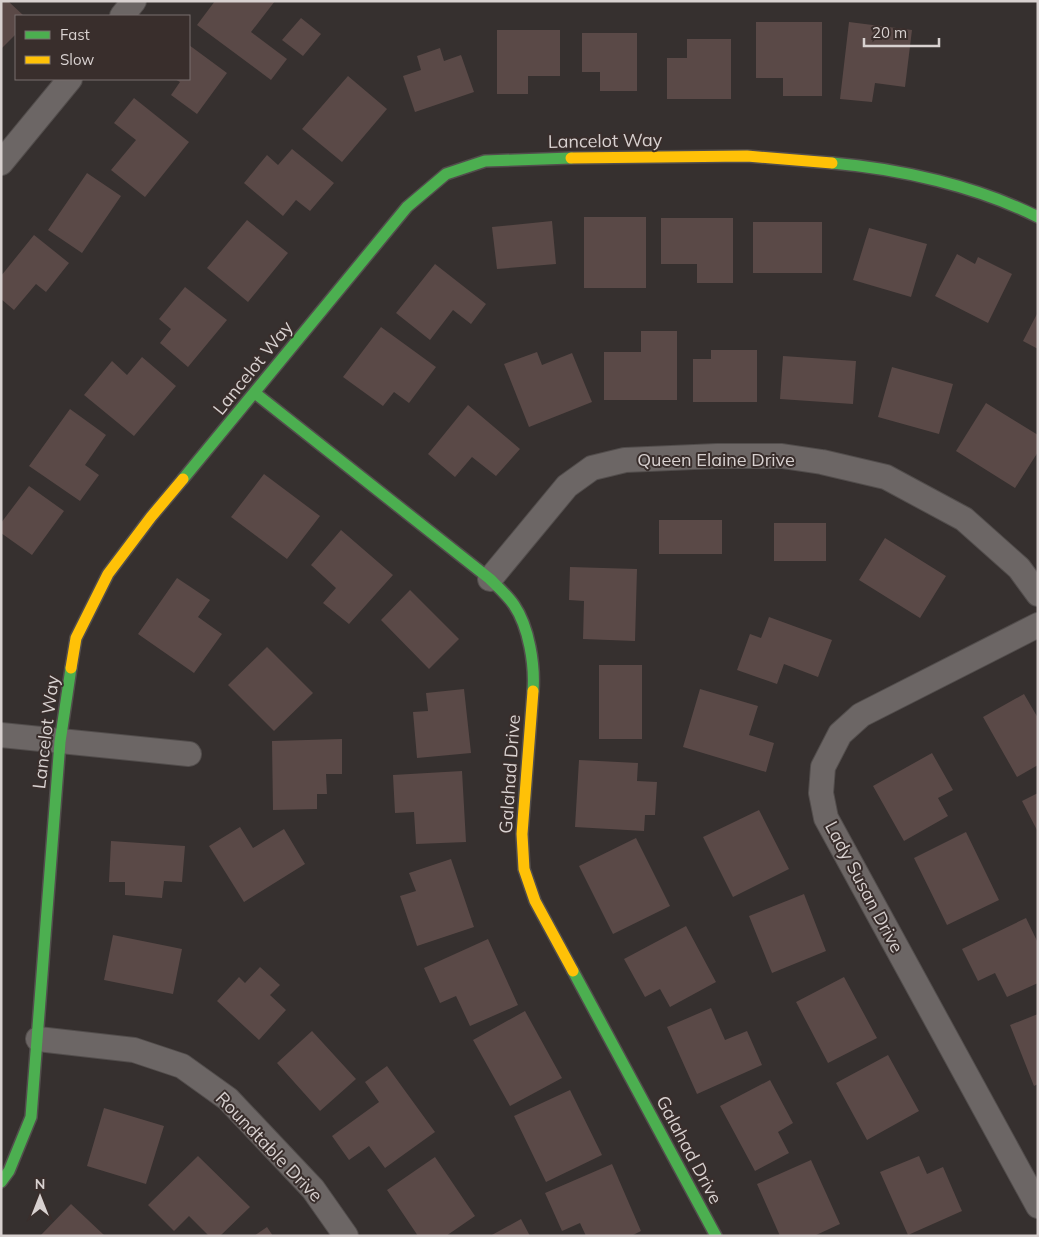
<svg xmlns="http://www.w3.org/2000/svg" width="1039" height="1237" font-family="Mulish,sans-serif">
<rect width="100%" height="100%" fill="#36302f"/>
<path fill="#5a4947" d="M1,1H8L24,16H16V34L1,49Z
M215,1H275L251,32L287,59L271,80L197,25Z
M301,18L321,34L303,56L282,40Z
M756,22H822V96H783V78H756Z
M849,22L912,30L905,87L875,83L872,102L840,99Z
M497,30H560V76H528V94H497Z
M582,33H637V91H600V72H582Z
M687,39H731V99H667V58H687Z
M189,45L227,73L197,114L171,95L180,82L175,79H189Z
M440,48L444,61L461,55L474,92L415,112L403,76L421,70L417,56Z
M348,76L387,109L342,162L302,129Z
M134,98L189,142L145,197L111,170L136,140L114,123Z
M292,149L334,183L310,211L296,200L283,216L244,183L267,155L278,165Z
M87,173L121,196L82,253L48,230Z
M584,217H646V288H584Z
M661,218H733V283H697V264H661Z
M247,220L288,253L248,302L207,268Z
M552,221L556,264L497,269L492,227Z
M753,222H822V273H753Z
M869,228L927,244L911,297L853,280Z
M34,235L69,263L46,292L36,284L14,310L1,299V276Z
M957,254L975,264L978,257L1012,274L988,323L935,296Z
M435,264L486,304L471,324L453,310L430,340L396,313Z
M185,287L227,320L188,367L160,343L171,329L159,319Z
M1038,312V349L1023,341Z
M381,327L436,367L409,403L394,392L383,406L343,377Z
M641,331H677V400H604V352H641Z
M711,350H757V402H693V359H711Z
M537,352L542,365L572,353L592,402L529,427L504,364Z
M783,356L856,361L853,404L780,399Z
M142,357L176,386L134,436L84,395L112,361L127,375Z
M892,367L953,384L939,434L878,417Z
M986,403L1038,435V452L1015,488L956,451Z
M468,405L520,449L496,476L472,457L455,477L428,454Z
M70,409L106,435L85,465L99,475L80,501L29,466Z
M264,474L320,516L287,559L231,517Z
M29,486L64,511L32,555L1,533V523Z
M659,520H722V554H659Z
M774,523H826V561H774Z
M341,530L393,575L349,624L323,603L336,588L311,565Z
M885,538L946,576L920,618L859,580Z
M570,567L637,569L635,641L583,639L584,601L569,600Z
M177,578L210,600L198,617L222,634L194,673L138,634Z
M410,590L459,639L429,669L381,620Z
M769,617L832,640L818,677L784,664L777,684L737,670L750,634L761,638Z
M267,647L313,693L274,731L228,685Z
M599,665H642V739H599Z
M464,689L471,753L417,758L413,712L428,711L426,693Z
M700,689L758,706L749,735L774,743L766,772L683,747Z
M1024,694L1038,718V765L1017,777L983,717Z
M342,739V774H326L327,794H317V809L273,810L272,741Z
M932,753L953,790L938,798L948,816L904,841L873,786Z
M579,760L638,763L637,781L657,782L655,815H645L644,831L575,827Z
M462,771L466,842L416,844L414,812L395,813L393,775Z
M1038,793V832L1022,801Z
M759,810L789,869L733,897L703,837Z
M240,827L253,848L284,829L305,864L244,902L209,846Z
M966,832L999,900L947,925L914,858Z
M636,838L670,906L613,934L579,866Z
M111,841L185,846L182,882L164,881L162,898L125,895V882H109Z
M451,859L474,927L417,946L400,896L416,891L409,873Z
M804,894L826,951L772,973L749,916Z
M1026,918L1038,943V983L1007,997L995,973L978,981L962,949Z
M686,926L716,982L670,1007L660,989L645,997L624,959Z
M113,935L182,949L173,994L104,980Z
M488,939L518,1005L470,1026L456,996L440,1003L424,968Z
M260,967L280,985L270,995L286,1010L259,1040L217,1001L239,977L245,983Z
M844,977L877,1038L828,1063L796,1002Z
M711,1008L725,1040L747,1031L762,1065L697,1094L667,1027Z
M525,1011L562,1078L510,1106L473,1040Z
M1038,1014V1084L1034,1086L1010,1025Z
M312,1031L356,1079L320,1111L277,1063Z
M888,1055L919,1111L867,1140L836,1083Z
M387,1066L435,1132L385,1168L369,1146L349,1160L332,1136L379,1102L365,1082Z
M770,1080L793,1123L778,1132L789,1153L755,1171L720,1106Z
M570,1090L602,1155L546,1182L514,1116Z
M104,1108L164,1126L146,1184L87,1166Z
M198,1156L250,1207L220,1236H209L189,1216L174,1231L148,1205Z
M919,1156L927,1174L943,1167L962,1211L908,1235L880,1172Z
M435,1157L475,1216L446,1236H418L387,1190Z
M811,1160L840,1224L814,1236H780L757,1184Z
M612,1164L641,1231L631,1236H586L580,1223L562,1231L545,1193Z
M71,1204L105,1236H40Z
M521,1219L530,1236H490Z
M267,1227L273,1236H254Z"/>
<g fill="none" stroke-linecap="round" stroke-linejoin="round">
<defs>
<path id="street" d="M122,16L134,1
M1,163L70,79
M490,579L567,486L592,468L625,460L717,456H782L822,462L886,477L964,519L1019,568L1038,594
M1038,625L861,715L840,734L823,767L821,793L826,818L1038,1206
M1,735L189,754
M38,1039L134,1050L182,1066L228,1099L313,1189L346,1236"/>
<path id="fast" d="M832,163C901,169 976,186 1038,217
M255,393L490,579C498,587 508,596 514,605C529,627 535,665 533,691
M183,479L407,207L446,174L485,161L571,158
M573,971L716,1236
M1,1182L9,1171L31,1117L60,742L71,668"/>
<path id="slow" d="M571,158L747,156L832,163
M71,668L76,638L108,574L151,517L183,479
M533,691L522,834L524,869L535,901L573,971"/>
</defs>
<use href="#street" stroke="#524d4c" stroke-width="26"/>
<use href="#fast" stroke="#524d4c" stroke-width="14"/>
<use href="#slow" stroke="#524d4c" stroke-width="14"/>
<use href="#street" stroke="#6c6665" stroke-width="24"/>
<use href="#fast" stroke="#4caf50" stroke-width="11"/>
<use href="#slow" stroke="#ffc107" stroke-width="11"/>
</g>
<g text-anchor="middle" stroke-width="4" stroke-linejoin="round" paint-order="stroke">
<g font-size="18" fill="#d8d1d0" stroke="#392e2c">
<text transform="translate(605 141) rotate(-1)" y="6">Lancelot Way</text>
<text transform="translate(253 368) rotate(-51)" y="6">Lancelot Way</text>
<text x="716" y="466">Queen Elaine Drive</text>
<text transform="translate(46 732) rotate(-83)" y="6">Lancelot Way</text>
<text transform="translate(510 774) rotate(-86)" y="6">Galahad Drive</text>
<text transform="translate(864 887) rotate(62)" y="6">Lady Susan Drive</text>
<text transform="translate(269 1147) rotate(46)" y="6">Roundtable Drive</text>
<text transform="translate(689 1150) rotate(62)" y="6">Galahad Drive</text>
</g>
</g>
<rect width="1039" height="1237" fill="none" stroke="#d8d1d0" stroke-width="5"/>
<rect x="15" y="15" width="175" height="65" fill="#392e2c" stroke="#796f6e"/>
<rect x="25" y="31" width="25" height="8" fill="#4caf50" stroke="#796f6e"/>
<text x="60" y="40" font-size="15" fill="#d8d1d0">Fast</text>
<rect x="25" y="56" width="25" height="8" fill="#ffc107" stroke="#796f6e"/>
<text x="60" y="65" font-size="15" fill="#d8d1d0">Slow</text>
<g transform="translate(40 1197)" stroke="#392e2c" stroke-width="4" paint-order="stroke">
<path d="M0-4L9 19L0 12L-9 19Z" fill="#d8d1d0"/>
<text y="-8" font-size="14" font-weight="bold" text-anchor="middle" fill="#d8d1d0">N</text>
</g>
<path d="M864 38v8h75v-8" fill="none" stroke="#d8d1d0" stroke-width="2.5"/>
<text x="872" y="38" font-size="15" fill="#d8d1d0" stroke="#392e2c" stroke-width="4" paint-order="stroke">20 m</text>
</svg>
